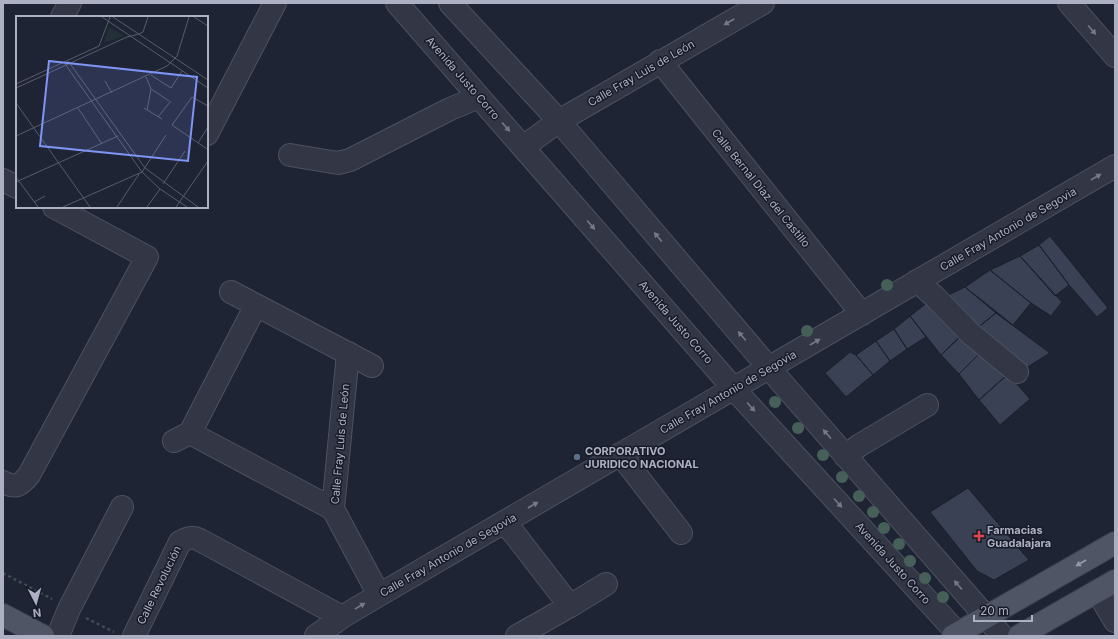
<svg xmlns="http://www.w3.org/2000/svg" width="1118" height="639" font-family="Inter,sans-serif">
<rect width="100%" height="100%" fill="#1f2434"/>
<path fill="#3b4155" stroke="#1a1e2b" d="M1050,236L1108,308L1097,317L1069,285L1039,245Z
M1039,245L1069,285L1055,296L1020,256Z
M1020,256L1062,302L1051,316L1031,303L990,270Z
M990,270L1031,303L1013,325L965,287Z
M965,287L996,313L972,332L940,299Z
M933,298L963,334L941,355L910,316Z
M996,313L1050,353L1021,371L972,332Z
M910,316L926,337L907,349L894,329Z
M894,329L907,349L890,361L876,341Z
M963,334L981,352L959,374L941,355Z
M876,341L890,361L873,375L856,355Z
M850,352L856,355L873,375L846,397L825,373Z
M981,352L1008,374L979,400L959,374Z
M1008,374L1030,399L1000,425L979,400Z
M968,488L1029,560L994,580L977,571L930,512Z"/>
<g fill="none" stroke-linecap="round" stroke-linejoin="round">
<defs>
<path id="minor" d="M397,3L734,389L960,636
M450,3L559,121L769,368L987,618L1002,636
M1069,3L1115,56
M62,17L70,3
M660,61L862,314
M207,134L275,3
M523,147L559,121L763,3
M290,155L338,163L350,160L450,109L479,97
M3,180L17,187
M917,281L935,297L971,334L1017,372
M231,292L372,366
M348,353L333,509L379,595
M190,433L333,509
M174,441L190,433L256,305
M620,454L681,533
M845,456L860,445L927,405
M3,482C16,489 21,485 29,475L147,257L54,207
M504,522L516,536L570,606L517,636
M1097,591L1115,621
M570,606L606,584
M58,636L69,609L122,507
M134,636L180,542C187,538 192,536 200,540L342,617
M316,636L342,617L379,595L1115,166"/>
<path id="major" d="M3,615L43,636
M953,636L1115,543
M1019,636L1115,581"/>
</defs>
<use href="#minor" stroke="#4d5160" stroke-width="24"/>
<use href="#major" stroke="#3c404e" stroke-width="24"/>
<path stroke="#3e4c53" stroke-width="2.5" stroke-dasharray="3 3" stroke-linecap="butt" d="M3,573L52,599
M86,618L114,632"/>
<use href="#minor" stroke="#323645" stroke-width="22"/>
<use href="#major" stroke="#505565" stroke-width="22"/>
</g>
<g fill="#466059">
<circle cx="887" cy="285" r="6"/>
<circle cx="807" cy="331" r="6"/>
<circle cx="775" cy="402" r="6"/>
<circle cx="798" cy="428" r="6"/>
<circle cx="823" cy="455" r="6"/>
<circle cx="842" cy="477" r="6"/>
<circle cx="859" cy="496" r="6"/>
<circle cx="873" cy="512" r="6"/>
<circle cx="884" cy="528" r="6"/>
<circle cx="899" cy="544" r="6"/>
<circle cx="910" cy="561" r="6"/>
<circle cx="925" cy="578" r="6"/>
<circle cx="943" cy="597" r="6"/>
</g>
<defs><path id="oneway-solid" d="M-6-.8H1V-3.2L6.5 0L1 3.2V.8H-6Z"/></defs>
<g fill="#75798a">
<use href="#oneway-solid" transform="translate(729 22) rotate(150)"/>
<use href="#oneway-solid" transform="translate(1092 30) rotate(49)"/>
<use href="#oneway-solid" transform="translate(506 127) rotate(49)"/>
<use href="#oneway-solid" transform="translate(1096 177) rotate(-30)"/>
<use href="#oneway-solid" transform="translate(591 225) rotate(49)"/>
<use href="#oneway-solid" transform="translate(658 237) rotate(-130)"/>
<use href="#oneway-solid" transform="translate(742 336) rotate(-130)"/>
<use href="#oneway-solid" transform="translate(815 342) rotate(-30)"/>
<use href="#oneway-solid" transform="translate(751 407) rotate(48)"/>
<use href="#oneway-solid" transform="translate(827 434) rotate(-131)"/>
<use href="#oneway-solid" transform="translate(838 503) rotate(48)"/>
<use href="#oneway-solid" transform="translate(533 505) rotate(-30)"/>
<use href="#oneway-solid" transform="translate(958 585) rotate(-131)"/>
<use href="#oneway-solid" transform="translate(360 606) rotate(-31)"/>
</g>
<use fill="#9599ab" href="#oneway-solid" transform="translate(1081 563) rotate(150)"/>
<circle fill="#5c6f8a" stroke="#181c29" stroke-width="1.5" cx="577" cy="457" r="4"/>
<path fill="#e0444e" stroke="#181c29" stroke-width="1.5" d="M977 530h4v4h4v4h-4v4h-4v-4h-4v-4h4z"/>
<g text-anchor="middle" stroke-width="3" stroke-linejoin="round" paint-order="stroke">
<g font-size="11" fill="#acb0c2" stroke="#181c29">
<text transform="translate(641 73) rotate(-30)" y="4">Calle Fray Luis de León</text>
<text transform="translate(463 78) rotate(49)" y="4">Avenida Justo Corro</text>
<text transform="translate(761 188) rotate(51)" y="4">Calle Bernal Díaz del Castillo</text>
<text transform="translate(1008 229) rotate(-30)" y="4">Calle Fray Antonio de Segovia</text>
<text transform="translate(676 322) rotate(49)" y="4">Avenida Justo Corro</text>
<text transform="translate(728 392) rotate(-30)" y="4">Calle Fray Antonio de Segovia</text>
<text transform="translate(340 444) rotate(-85)" y="4">Calle Fray Luis de León</text>
<text transform="translate(448 555) rotate(-30)" y="4">Calle Fray Antonio de Segovia</text>
<text transform="translate(893 563) rotate(48)" y="4">Avenida Justo Corro</text>
<text transform="translate(159 585) rotate(-64)" y="4">Calle Revolución</text>
</g>
<g font-size="11" font-weight="bold" fill="#acb0c2" stroke="#181c29" text-anchor="start">
<text x="585" y="455">CORPORATIVO<tspan x="585" dy="13">JURIDICO NACIONAL</tspan></text>
<text x="987" y="534">Farmacias<tspan x="987" dy="13">Guadalajara</tspan></text>
</g>
</g>
<g transform="translate(16 16)">
<rect width="192" height="192" fill="#1f2434"/>
<path d="M93,11L108,20L88,27Z" fill="#223136"/>
<path fill="none" stroke="#575c6d" stroke-width="1" d="M86,1L192,72M97,1L192,64M178,1L192,10M123,18L127,16L132,1M52,45L129,152L182,191M49,48L126,156L144,173L171,191M135,59L155,72L166,55M130,61L135,73L131,94M89,65L96,77M0,68L83,30L94,1M0,72L111,21L123,18M135,73L153,85M0,87L74,191M62,92L86,128M128,92L146,103M142,101L155,85M0,120L151,50L161,40L173,1M182,127L192,111M191,133L156,109L176,81L192,90M0,161L22,191M0,166L102,120M147,168L169,135M18,186L29,180M47,191L126,156L150,119M101,191L123,158M131,191L144,173M160,191L192,145"/>
<path fill="#7f95f5" fill-opacity="0.15" stroke="#7f95f5" stroke-width="2" d="M33,45L181,61L172,145L24,130Z"/>
<rect width="192" height="192" fill="none" stroke="#acb0c2" stroke-width="2"/>
</g>
<rect width="1118" height="639" fill="none" stroke="#acb0c2" stroke-width="8"/>
<g transform="translate(36 603) rotate(174)" stroke="#181c29" stroke-width="3" paint-order="stroke">
<path d="M0-3L7 15L0 10L-7 15Z" fill="#acb0c2"/>
<text y="-6" font-size="11" font-weight="bold" text-anchor="middle" fill="#acb0c2">N</text>
</g>
<path d="M974 615v6h58v-6" fill="none" stroke="#acb0c2" stroke-width="2"/>
<text x="980" y="615" font-size="12" fill="#acb0c2" stroke="#181c29" stroke-width="3" paint-order="stroke">20 m</text>
</svg>
